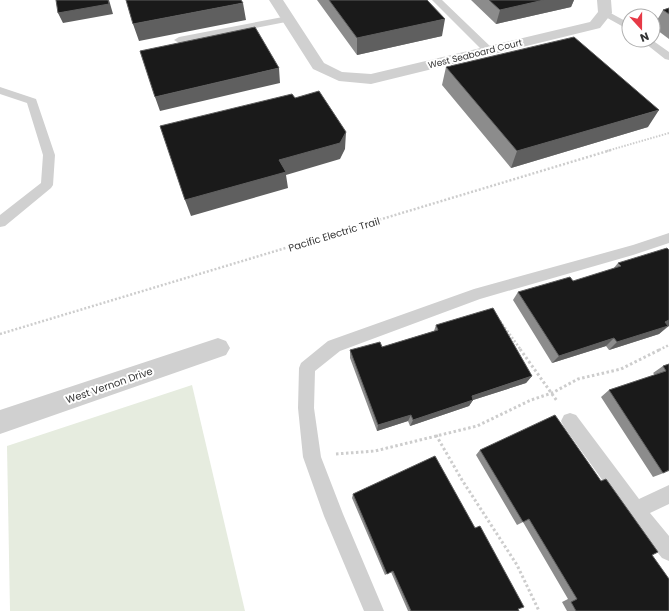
<svg xmlns="http://www.w3.org/2000/svg" width="669" height="611" font-family="Poppins,sans-serif">
<rect width="100%" height="100%" fill="#fff"/>
<path fill="#e6ecdf" d="M192,385L245,611H10L7,446Z"/>
<g fill="none" stroke-linecap="round" stroke-linejoin="round">
<path stroke="#cdcdcd" stroke-width="2" stroke-dasharray="1.5 1.5" stroke-linecap="butt" d="M607,151L669,133"/>
<path stroke="#cdcdcd" stroke-width="2.5" stroke-dasharray="2 2" stroke-linecap="butt" d="M500,321L521,350
M0,334L611,150
M659,350L669,345"/>
<path stroke="#cdcdcd" stroke-width="3" stroke-dasharray="2.5 2.5" stroke-linecap="butt" d="M520,349L557,401
M436,435L462,480L517,565L539,611
M336,454L375,451L477,426L531,400L552,393L578,379L621,369L661,349"/>
<path fill="#d0d0d0" fill-rule="evenodd" d="M432,0H442L493,49L494,51L493,53H485Z
M605,10L629,23V30L602,15L600,13Z
M288,16L293,19L291,21L179,43L174,40L179,37Z
M641,40H652L669,52V60L665,59Z
M0,87L36,99L55,155L53,185L51,188L5,226L0,227V215L41,183L43,155L27,103L0,94Z
M669,233V243L633,255L480,299L340,351L315,371L314,408L321,457L343,514L384,611H364L324,516L303,457L298,408L299,368L301,363L328,341L474,289L633,245Z
M570,413L576,415L639,499L669,485V504L650,513L669,536V561L662,558L629,517L564,427L561,421L564,415Z"/>
<path fill="#d0d0d0" fill-rule="evenodd" d="M269,0H283L324,63L342,72L371,74L590,22L598,12L597,0H611L612,13L600,28L371,84L339,81L313,69Z
M218,338L226,341L230,348L226,355L0,434V410Z"/>
</g>
<path fill="#8c8c8c" d="M317,0H427L442,36L357,55Z
M471,0H574L571,7L496,24Z
M669,8V39L653,27L663,10Z
M446,67L648,127L511,168L442,85Z
M669,250V326L659,334L609,350L606,346L552,363L513,300L518,292L573,281L613,269L618,263Z
M436,325L532,376L526,383L473,400L469,406L410,426L408,421L377,431L350,358V350L382,347L434,331Z
M669,364V471L653,477L601,397L609,390L655,375L653,373L663,366Z
M480,450L652,555L669,611H567L562,602L568,599L523,522L517,525L476,455Z
M353,494L518,609L519,611H408L391,572L385,575L352,498Z"/>
<path fill="#5f5f5f" d="M109,0L113,14L63,23L58,13Z
M544,0H574L571,7L496,24L500,10Z
M243,3L246,20L139,41L133,24Z
M445,19L442,36L357,55V38Z
M279,68L280,83L160,111L155,97Z
M659,110L648,127L511,168L517,151Z
M346,132L345,149L340,159L286,175L288,188L191,216L185,200L279,160Z
M669,320V326L661,328L668,326L659,334L609,350L617,342Z
M614,338L606,346L552,363L559,356Z
M532,376L526,383L473,400L469,406L410,426L413,420L472,396Z
M411,415L408,421L377,431L378,425Z"/>
<path fill="#1a1a1a" stroke="#5f5f5f" d="M56,0H108L109,4L58,13Z
M126,0H241L243,3L133,24Z
M329,0H427L445,19L357,38Z
M489,0H544L500,10Z
M669,8V14L663,10Z
M255,27L279,68L155,97L140,51Z
M574,37L659,110L517,151L446,67Z
M319,91L346,132L340,143L279,160L286,172L185,200L160,126L292,94L295,98Z
M667,248L669,250V320L665,322L668,326L617,342L614,338L559,356L518,292L570,277L573,281L621,266L618,263Z
M493,308L532,376L472,396L473,400L413,420L411,415L378,425L350,350L380,342L382,347L438,330L436,325Z
M669,364V470L663,473L609,390L666,371L663,366Z
M555,415L601,481L606,479L658,552L652,555L669,579V611H576L571,602L577,599L529,519L523,522L480,450Z
M435,456L475,528L480,526L524,607L518,609L519,611H411L393,571L387,574L353,494Z"/>
<g text-anchor="middle" stroke-width="4" stroke-linejoin="round" paint-order="stroke">
<g font-size="9" fill="#333" stroke="#fff">
<text transform="translate(475 54) rotate(-14)" y="3">West Seaboard Court</text>
</g>
<g font-size="10" fill="#333" stroke="#fff">
<text transform="translate(334 234) rotate(-17)" y="4">Pacific Electric Trail</text>
<text transform="translate(109 385) rotate(-19)" y="4">West Vernon Drive</text>
</g>
</g>
<g transform="translate(641 28) rotate(159)"><circle r="19" fill="#ffffff" stroke="#adadad"/>
<path d="M0-3L7 15L0 10L-7 15Z" fill="#e63946"/>
<text y="-6" font-size="11" font-weight="bold" text-anchor="middle" fill="#333333">N</text>
</g>
</svg>
